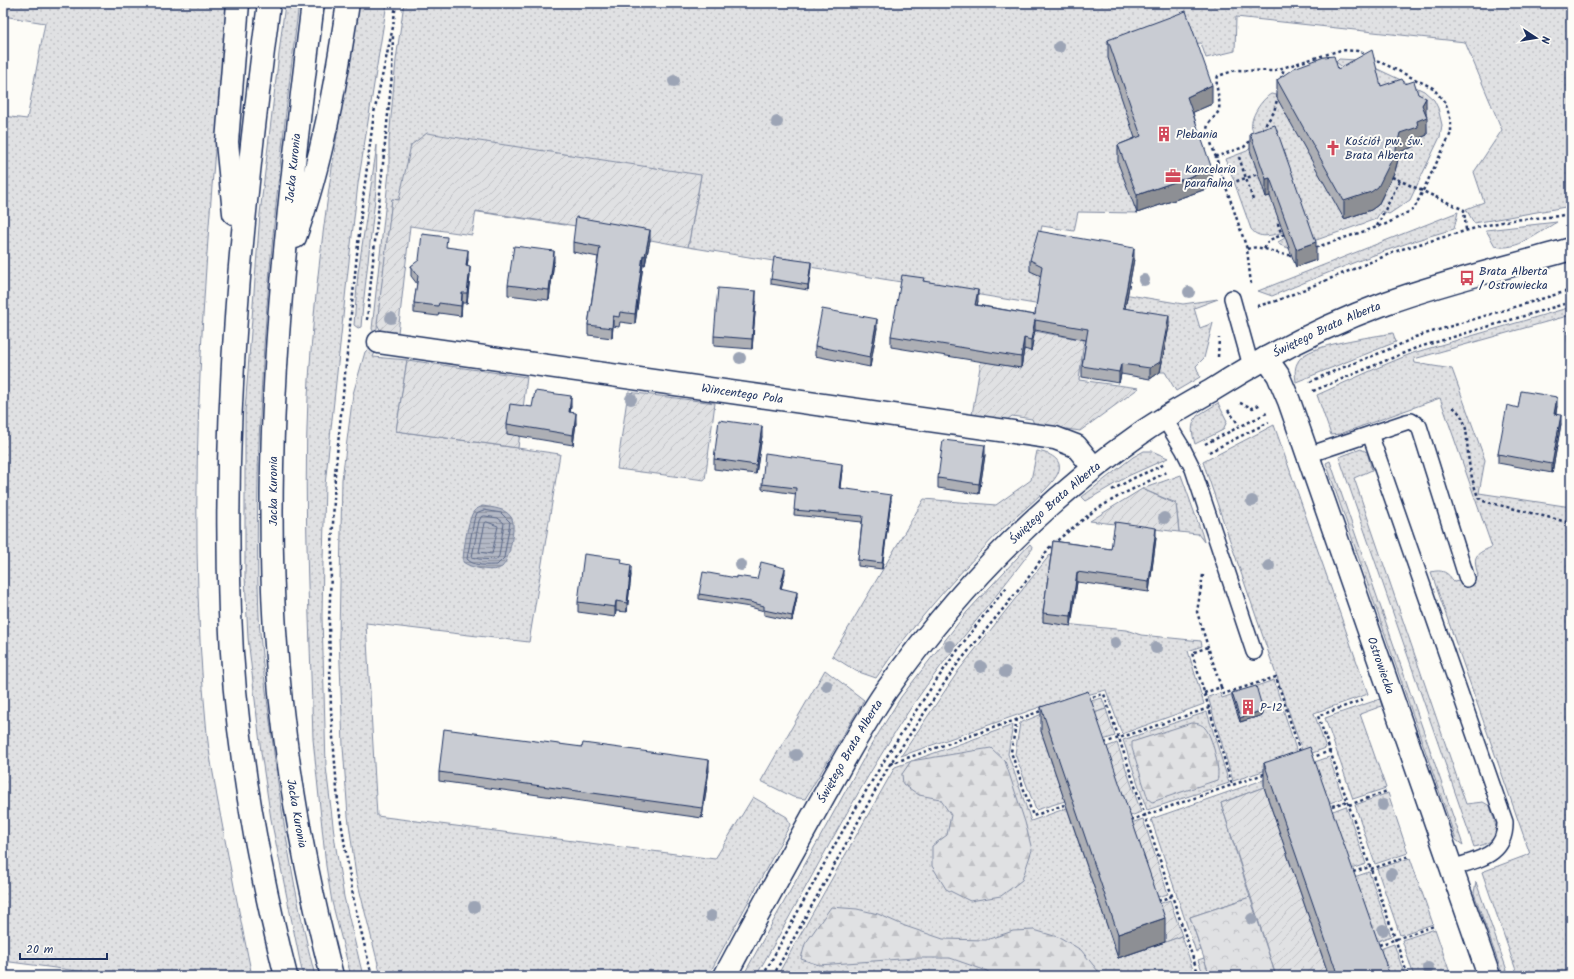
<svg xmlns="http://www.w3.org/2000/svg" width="1574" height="979" font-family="Kalam,sans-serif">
<defs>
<pattern id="grass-dots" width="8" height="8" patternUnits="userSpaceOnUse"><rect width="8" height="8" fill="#e0e1e3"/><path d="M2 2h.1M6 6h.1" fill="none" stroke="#c0c1c5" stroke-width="1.8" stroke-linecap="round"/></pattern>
<pattern id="forest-firs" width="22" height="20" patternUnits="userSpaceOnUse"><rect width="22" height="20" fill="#e0e1e3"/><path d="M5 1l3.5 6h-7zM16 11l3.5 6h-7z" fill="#c0c1c5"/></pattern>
<pattern id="park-crowns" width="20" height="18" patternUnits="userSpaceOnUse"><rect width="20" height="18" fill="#e0e1e3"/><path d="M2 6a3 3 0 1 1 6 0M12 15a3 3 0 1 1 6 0" fill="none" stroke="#c0c1c5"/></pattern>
<pattern id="garden-furrows" width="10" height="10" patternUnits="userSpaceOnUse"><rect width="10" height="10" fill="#e0e1e3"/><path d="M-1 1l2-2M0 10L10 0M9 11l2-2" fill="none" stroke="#c0c1c5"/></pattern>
<pattern id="water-rules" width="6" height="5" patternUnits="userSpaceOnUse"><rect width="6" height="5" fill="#b3b8c5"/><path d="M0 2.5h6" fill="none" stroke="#9196a3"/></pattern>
</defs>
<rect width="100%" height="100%" fill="#fdfcf7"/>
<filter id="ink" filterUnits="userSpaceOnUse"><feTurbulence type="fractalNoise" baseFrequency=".025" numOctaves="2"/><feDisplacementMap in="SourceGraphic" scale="8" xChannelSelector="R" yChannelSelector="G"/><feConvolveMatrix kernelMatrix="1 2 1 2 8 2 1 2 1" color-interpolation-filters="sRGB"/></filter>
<g filter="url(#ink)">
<path fill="url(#grass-dots)" stroke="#7e88a0" d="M3,3H228C206,246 183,491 207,734C209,755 214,776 217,797C228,857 240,917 252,976H85V972L3,961V116L27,119L45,23L3,16Z
M285,3H299C274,207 251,411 259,616C261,654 266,692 271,729C281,812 294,895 315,976H303L271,819L261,752L248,638L245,576V410L260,214Z
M359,3H387L358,184L347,279L325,485L323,559L322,616L326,767L335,842L344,897L363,976H351L332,902L326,866L313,739C310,625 303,511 308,397C315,264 336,134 359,3Z
M404,3H1571V206L1474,223L1466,209L1484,202L1474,172L1502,130L1465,42L1236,17L1235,51L1206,58L1201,43L1191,44L1141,154L1137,213L1078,212L1074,231L1042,226L1038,242L1052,282L1183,304L1218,299L1194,308L1200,328L1213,323L1204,358L1196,366L1200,377L1176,391L1165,372H1160L1169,326L688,247L701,175L565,225L392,199L377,328L375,334L372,329L389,172V140L396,60Z
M1339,59L1357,60L1369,65L1424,91L1434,100L1438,108L1442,125L1440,137L1410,200L1389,214L1381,211L1376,219L1291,249L1280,245L1278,242L1285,238L1284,232C1272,235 1259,240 1251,229L1226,159L1247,151L1259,140C1257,137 1253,133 1252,129C1249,118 1262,99 1271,94L1282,96L1328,67L1361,75L1341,66L1336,62Z
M377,145L376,190L362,315L361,327L358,328L354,325L358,273Z
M1458,212L1454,229C1391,246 1332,271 1272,296L1258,291Z
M1557,222C1539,232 1517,252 1495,246L1486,230Z
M1571,307V315L1414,359L1415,363L1452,369L1485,460L1479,493L1571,507V976H1518L1482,872L1530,854L1431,572C1442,569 1448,572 1454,582L1478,577C1474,557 1472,555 1492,547L1440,398L1340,434L1331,435L1317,395L1377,368L1413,353Z
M1393,333L1396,342L1296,382C1295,374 1294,367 1299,360C1309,344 1373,337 1393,333Z
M374,344L377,348L373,357L407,360L396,431L560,454L529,642L366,623L377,816L715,859L753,797L787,817L790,825L708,976H381L356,876L348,816L343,746L339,636L342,479L353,394L365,352Z
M1218,403L1227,421L1223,430L1195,444C1192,433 1190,426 1197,416Z
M1274,425L1368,694L1314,713L1326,748L1304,756L1203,462Z
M1361,449L1367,452L1372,470L1354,478L1466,804L1483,802L1490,806C1497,827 1503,842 1474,847L1339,457Z
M1037,451C1049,453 1064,459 1058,473C1052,488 1011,520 998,533C954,579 912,625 876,678L856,671L832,656L924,499L996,505L1031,480Z
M1144,451H1152L1168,458L1128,476L1086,501L1082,497L1133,457Z
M1330,461L1463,845L1456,840L1326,463Z
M1181,475L1202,534L1204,542L1198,534L1179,532L1176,503L1142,489Z
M1030,544L1033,548C993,601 950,651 912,706C854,793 808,886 756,976H743L870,747L901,697L967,612Z
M1053,551L1043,622L1126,630L1141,635L1201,641L1202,646L1188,651L1204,704L1122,734L1106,690L1040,707L901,756L959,670Z
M825,670L864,700L805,799L793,797L761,781Z
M1274,680L1299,759L1233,781L1208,697L1220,693L1222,698Z
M1102,698L1106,709L1041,731L1065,801L1036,810L1015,754L1020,723L1042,714Z
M1380,699L1382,706L1360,714L1386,788L1353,799L1325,718Z
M1207,712L1229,783L1147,810L1123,740Z
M1013,725L1008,754L1031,821L1067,808L1118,958L1182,936L1195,976H777L895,767Z
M1329,757L1343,798L1322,806L1264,787L1221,803L1250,897L1190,917L1201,950L1196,952L1151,819Z
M1388,793L1408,853L1375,864L1355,805Z
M1346,806L1366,864L1345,871L1325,814Z
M1410,858L1433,924L1400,935L1377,869Z
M1369,872L1391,936L1370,944L1348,879Z
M1476,882L1509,976H1503L1474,893Z
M1435,929L1451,976H1414L1402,940Z
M1394,944L1405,976H1382L1380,949Z
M1204,958L1210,976H1204L1198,960Z"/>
<path fill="url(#forest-firs)" stroke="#7e88a0" d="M1191,723C1196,723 1202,724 1205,728C1212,735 1221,772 1217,780L1152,802L1148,799L1132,748V742Z
M991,748L1005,761L1025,822L1032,850L1022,880L1001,896L970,901L946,889L932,866V846L947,835L951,815L940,799L919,795L903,784L902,774L911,761Z
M831,907L857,909L878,914L905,926L943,939L986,940L1013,931L1034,930L1061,938L1081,950L1102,976H994L987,971L950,958H914L819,965L801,959L805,944Z"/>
<path fill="url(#park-crowns)" stroke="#7e88a0" d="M1250,897L1276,976H1210L1190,917Z"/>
<path fill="url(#garden-furrows)" stroke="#7e88a0" d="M427,133L701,175L688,247L576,226L476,211L472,235L410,226L398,333L381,331L377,324L392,199L399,200L411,145Z
M1034,331L1084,340L1079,380L1139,388L1080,431L1034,424L1032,419L1012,416L1007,420L972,415L981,361L1021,368L1024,349Z
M407,360L527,377L518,448L396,431Z
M628,392L715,403L705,480L617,469Z
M1142,489L1176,504L1179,532L1090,521Z
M1106,709L1115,736L1097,742L1088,715Z
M1117,743L1141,812L1123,819L1106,747Z
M1264,787L1329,976H1276L1221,803Z
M1143,819L1168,894L1157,897L1125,825Z
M1170,900L1182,936L1165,942L1153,906Z"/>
<path fill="url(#water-rules)" stroke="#76819c" d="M483,506C493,508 505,508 511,517C517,524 509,561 502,567C494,573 470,568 463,562C463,552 468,518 474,511C476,509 480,507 483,506Z"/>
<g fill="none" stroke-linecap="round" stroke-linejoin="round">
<path stroke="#586687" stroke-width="1" d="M484,510L501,513L510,522L504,558L497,565C488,565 474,567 467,559L474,520L477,513Z
M485,516L498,518L504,523L499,556L496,560L479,559L472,557L479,521L481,517Z
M487,522L498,526L492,554L479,552L485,523Z"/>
<defs>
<path id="service" d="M1232,298L1251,366
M1164,418L1183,449L1193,469L1254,652
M1370,434L1505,822C1506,856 1478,859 1452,868
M1308,455L1406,422L1411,421L1419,426L1467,579"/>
<g id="minor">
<path id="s1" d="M379,342L1055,438L1076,446L1094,468"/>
<path id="s2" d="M1266,358L1278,375L1289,401L1489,976"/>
<path id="s3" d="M725,976C758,914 792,853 826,792C845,758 864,723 886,691C957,590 1042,502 1144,431C1166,416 1190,403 1214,389C1268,355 1326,325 1386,303C1446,281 1509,267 1571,249"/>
</g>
<g id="primary">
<path d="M269,3C243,205 222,407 230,612C234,734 256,858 286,976"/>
<path id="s4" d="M313,3C287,211 262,421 275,631C282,747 303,864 332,976"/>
<path d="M234,213L227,142L238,3"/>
<path d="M295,237C322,162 336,82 348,3"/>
</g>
</defs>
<use href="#service" stroke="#1b2f5e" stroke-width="18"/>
<use href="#minor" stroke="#1b2f5e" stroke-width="25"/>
<use href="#primary" stroke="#1b2f5e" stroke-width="25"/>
<path stroke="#1b2f5e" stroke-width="2.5" stroke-dasharray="3 3" stroke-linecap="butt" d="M1281,79L1284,68
M1262,130L1274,112L1278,95
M1215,157L1244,147L1252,139
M1239,157L1253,200
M1392,177L1464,210L1466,230
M1225,185L1258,174
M1279,217L1278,224L1282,235
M1377,226L1400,180
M1247,249C1263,243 1277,257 1294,255
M1264,249L1269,240L1285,234
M1251,284L1247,249L1207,131C1207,120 1217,118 1219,109C1221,98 1214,87 1218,76L1236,70L1272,71L1341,50L1358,51L1433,88L1446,104L1451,121V133L1414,209L1386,224L1314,248
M1257,306L1276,301L1402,249L1479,227L1511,220L1559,216L1571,213
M367,320L392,75L393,34
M1218,357L1219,338
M1310,382C1344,365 1381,355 1415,337L1571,290
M1313,391L1416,348L1571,302
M1240,403L1253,408L1261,404
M1453,407C1469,420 1466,435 1468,453C1469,468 1473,483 1478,497L1483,501L1571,523
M1228,410L1239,425
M1205,444L1267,413
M1209,452L1269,422
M1112,490L1134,478L1165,464
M1203,575L1197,612L1208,647
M1221,687L1223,694L1276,677L1300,752
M1204,693L1221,687L1208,647L1192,653L1209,708
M1087,698L1104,694L1199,976
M1017,719L1011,752L1033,816L1064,805
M1104,743L1209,708L1232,785
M1330,751L1408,976
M1311,758L1330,751L1318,716L1365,699
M890,764L1044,710
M1349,805L1387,791
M1332,806L1348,801
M1131,820L1267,773
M1371,869L1409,856
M1353,872L1370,867
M1158,901L1172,896
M1379,945L1434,926
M372,976L354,902L338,803L331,710L329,623L335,474L361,214L374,113L393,27L396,3
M763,976C836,841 908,706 1007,587
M773,976L890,764L956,666L1026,581L1049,548L1060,538L1095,510L1121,495L1169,471"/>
<use href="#service" stroke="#fdfcf7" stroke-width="15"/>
<use href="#minor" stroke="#fdfcf7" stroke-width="22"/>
<use href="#primary" stroke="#fdfcf7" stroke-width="22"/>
</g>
<g fill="#9ca4b5">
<circle cx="1059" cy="47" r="6"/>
<circle cx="674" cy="81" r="6"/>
<circle cx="777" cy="122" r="6"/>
<circle cx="1144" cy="280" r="6"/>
<circle cx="1189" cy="292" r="6"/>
<circle cx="391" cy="318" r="6"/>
<circle cx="740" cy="358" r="6"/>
<circle cx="631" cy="399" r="6"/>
<circle cx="1252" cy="501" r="6"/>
<circle cx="1164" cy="518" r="6"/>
<circle cx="741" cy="565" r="6"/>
<circle cx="1269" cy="566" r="6"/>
<circle cx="1115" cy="643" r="6"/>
<circle cx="950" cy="646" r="6"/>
<circle cx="1156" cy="648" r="6"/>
<circle cx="981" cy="667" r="6"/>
<circle cx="1005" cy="672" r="6"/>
<circle cx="827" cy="686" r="6"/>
<circle cx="796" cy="755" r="6"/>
<circle cx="1383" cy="805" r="6"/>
<circle cx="1391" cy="874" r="6"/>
<circle cx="474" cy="907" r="6"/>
<circle cx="711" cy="916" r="6"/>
<circle cx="1252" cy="919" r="6"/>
<circle cx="1383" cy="930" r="6"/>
<circle cx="1428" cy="968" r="6"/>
</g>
<path fill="#adafb5" stroke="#1b2f5e" d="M1108,40L1212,104L1193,112L1212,187L1137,213L1118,163V145L1135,138L1108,58Z
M1338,69L1381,86L1405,84L1418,94L1426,114L1427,135L1418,139V145L1400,152L1395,171L1378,205L1371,210L1344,219L1277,98V80Z
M1250,133L1316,260L1296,267L1270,196L1266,197L1250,150Z
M650,240L645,265H643L635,324L620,322L619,327L613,326L612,338L588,335V325L598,257L573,252V242Z
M447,247L468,259L467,266L470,276L467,303H462L461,316L439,313L438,316L414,313V303L417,284L411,276V266Z
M1134,259L1125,308L1169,326L1160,372L1150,379L1121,374L1119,383L1082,377V366L1086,340L1035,330L1031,351L1024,349L1021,368L891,347V336L924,281L978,301L977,305L1035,315L1041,276L1030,271V260Z
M554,261L549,300L508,295V285Z
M811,267L808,290L771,284V279Z
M756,301L752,349L714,346V336Z
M877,328L870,367L815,356V346Z
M1571,330V353L1568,341V331Z
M571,406L570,412L576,423L573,445L507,434V424L532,407Z
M1557,406L1556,414L1561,424L1552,473L1498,463V454L1518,408Z
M762,436L756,474L714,469V459Z
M985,455L979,494L938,488V478Z
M842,470L840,488L891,500L882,569L858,566V560L862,522L794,515L796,494L762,489V484Z
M1156,538L1149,592L1077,582L1071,626L1043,622V613L1053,541L1111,549Z
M622,564L631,575L627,612L616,611L615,617L578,612V602Z
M785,573L781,588L797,597L792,621L764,615V611L750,607L699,599V594L736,578L757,579Z
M1232,693L1263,715L1240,722L1232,698Z
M1041,707L1165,942L1118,958L1041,731Z
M582,747L709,770L702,818L439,781V772Z
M1264,763L1390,976H1329L1264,787Z"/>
<path fill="#8d8f94" stroke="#1b2f5e" d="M1212,85V104L1187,115V97Z
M1426,98V116L1427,117V135L1418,139V145L1400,152L1395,171L1378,205L1371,210L1344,219V201L1400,133L1417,121L1422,105Z
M1212,169V187L1137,213V195Z
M1270,178V196L1266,197V179Z
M650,230V240L645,265V256Z
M1316,242V260L1296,267V249Z
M1134,248V259L1123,319V308Z
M468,250V259L466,276V266Z
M554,251V261L549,300V290Z
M643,255V265L635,324V314Z
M811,262V267L808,290V285Z
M470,267V276L467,303V293Z
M978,290V301L975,316V305Z
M756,291V301L752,349V339Z
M462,293V303L461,316V306Z
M1169,315V326L1160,372L1150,379V368Z
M613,316V326L612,338V328Z
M877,319V328L870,367V357Z
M1035,320V330L1031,351V340Z
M1024,338V349L1021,368V357Z
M1121,364V374L1119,383V372Z
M571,396V406L569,422V412Z
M1557,397V406L1554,423V414Z
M576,413V423L573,445V435Z
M1561,415V424L1552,473V464Z
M762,426V436L756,474V465Z
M985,445V455L979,494V484Z
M842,464V470L839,494V488Z
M891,495V500L882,569V563Z
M1156,528V538L1149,592V582Z
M631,565V575L627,612V603Z
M785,568V573L780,593V588Z
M1077,572V582L1071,626V616Z
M797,592V597L792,621V616Z
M616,601V611L615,617V607Z
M1263,710V715L1240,722V718Z
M709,760V770L702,818V808Z
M1165,918V942L1118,958V934Z"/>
<path fill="#c9ccd3" stroke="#1b2f5e" d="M1186,11L1212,85L1187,97L1212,169L1137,195L1118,145L1141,136L1108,40Z
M1372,50L1381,86L1402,79L1405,84L1414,81L1418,94L1426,98L1422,105L1427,117L1417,121L1418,127L1400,133L1395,153L1378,187L1371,192L1344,201L1277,80L1294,68L1324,57L1334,56L1338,69Z
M1275,125L1316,242L1296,249L1270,178L1266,179L1250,133Z
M576,217L650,230L645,256L643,255L635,314L620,312L619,317L613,316L612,328L588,325L600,247L573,242Z
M1038,231L1134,248L1123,308L1169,315L1160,362L1150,368L1121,364L1119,372L1082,366L1088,329L1035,320L1031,340L1024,338L1021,357L891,336L902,275L924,278L923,281L978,290L975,305L1035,315L1042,266L1030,260Z
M422,234L447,237L446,247L468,250L466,266L470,267L467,293H462L461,306L439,303L438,306L414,303L418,276L411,266L419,260Z
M514,246L554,251L549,290L508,285Z
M774,257L811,262L808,285L771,279Z
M718,288L756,291L752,339L714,336Z
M822,309L877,319L870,357L815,346Z
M1571,330V344L1568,331Z
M535,391L571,396L569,412L576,413L573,435L507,424L510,404L532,407Z
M1521,391L1557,397L1554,414L1561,415L1552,464L1498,454L1507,405L1518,408Z
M719,420L762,426L756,465L714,459Z
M943,440L985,445L979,484L938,478Z
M765,453L842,464L839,488L891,495L882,563L858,560L863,516L794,510L796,488L762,484Z
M1115,522L1156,528L1149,582L1077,572L1071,616L1043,613L1053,541L1111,549Z
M584,554L622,559L621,563L631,565L627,603L616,601L615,607L578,602Z
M761,562L785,568L780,588L797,592L792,616L764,610V606L750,602L699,594L703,572L736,578V576L757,579Z
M1256,686L1263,710L1240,718L1232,693Z
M1088,691L1165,918L1118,934L1041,707Z
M444,729L582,747L583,743L709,760L702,808L439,772Z
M1310,747L1390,976H1338L1264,763Z"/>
</g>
<defs>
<symbol id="building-bare" viewBox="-9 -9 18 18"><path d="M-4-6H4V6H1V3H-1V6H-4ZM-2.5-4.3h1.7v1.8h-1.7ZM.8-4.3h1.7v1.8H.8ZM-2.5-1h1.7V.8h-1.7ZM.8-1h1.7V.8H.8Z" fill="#d1495b" stroke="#fdfcf7" stroke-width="2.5" paint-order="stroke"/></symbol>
<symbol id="church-bare" viewBox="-9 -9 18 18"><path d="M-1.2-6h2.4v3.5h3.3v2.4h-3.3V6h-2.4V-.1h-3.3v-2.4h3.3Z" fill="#d1495b" stroke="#fdfcf7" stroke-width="2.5" paint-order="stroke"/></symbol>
<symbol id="office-bare" viewBox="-9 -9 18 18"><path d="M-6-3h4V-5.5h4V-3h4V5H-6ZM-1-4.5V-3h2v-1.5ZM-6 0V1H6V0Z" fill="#d1495b" stroke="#fdfcf7" stroke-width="2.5" paint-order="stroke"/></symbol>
<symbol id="bus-bare" viewBox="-9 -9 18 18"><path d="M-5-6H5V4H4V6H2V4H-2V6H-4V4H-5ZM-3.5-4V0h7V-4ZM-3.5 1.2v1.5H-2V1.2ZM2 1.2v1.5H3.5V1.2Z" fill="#d1495b" stroke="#fdfcf7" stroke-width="2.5" paint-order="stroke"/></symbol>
</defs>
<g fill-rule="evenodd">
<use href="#building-bare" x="1153" y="123" width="22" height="22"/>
<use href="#church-bare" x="1322" y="137" width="22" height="22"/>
<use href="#office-bare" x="1162" y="165" width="22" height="22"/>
<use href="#bus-bare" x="1456" y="267" width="22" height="22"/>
<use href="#building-bare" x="1237" y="696" width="22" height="22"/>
</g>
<g text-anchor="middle" stroke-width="4" stroke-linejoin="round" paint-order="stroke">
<g font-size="12" fill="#1b2f5e" stroke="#fdfcf7" text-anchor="start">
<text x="1176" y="138">Plebania</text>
<text x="1345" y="145">Kościół pw. św.<tspan x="1345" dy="14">Brata Alberta</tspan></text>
<text x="1185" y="173">Kancelaria<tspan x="1185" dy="14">parafialna</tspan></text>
<text x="1479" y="275">Brata Alberta<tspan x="1479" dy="14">/ Ostrowiecka</tspan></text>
<text x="1260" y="711">P-12</text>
</g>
<g font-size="12" fill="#1b2f5e" stroke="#fdfcf7">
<text transform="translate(293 168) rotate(-84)" y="4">Jacka Kuronia</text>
<text dy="4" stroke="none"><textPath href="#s3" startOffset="905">Świętego Brata Alberta</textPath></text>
<text dy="4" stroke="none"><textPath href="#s1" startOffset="367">Wincentego Pola</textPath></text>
<text transform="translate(273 491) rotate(-90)" y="4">Jacka Kuronia</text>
<text dy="4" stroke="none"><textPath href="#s3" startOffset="581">Świętego Brata Alberta</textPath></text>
<text dy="4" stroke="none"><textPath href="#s2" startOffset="329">Ostrowiecka</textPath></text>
<text dy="4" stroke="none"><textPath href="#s3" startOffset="257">Świętego Brata Alberta</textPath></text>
<text dy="4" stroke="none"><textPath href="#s4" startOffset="814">Jacka Kuronia</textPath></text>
</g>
</g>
<rect width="1574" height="979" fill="none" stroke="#fdfcf7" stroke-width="16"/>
<rect x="8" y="8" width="1558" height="963" fill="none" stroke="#1b2f5e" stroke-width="1.5" filter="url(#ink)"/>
<g transform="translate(1536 38) rotate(102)" stroke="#fdfcf7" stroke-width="3" paint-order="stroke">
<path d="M0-3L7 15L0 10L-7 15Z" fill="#1b2f5e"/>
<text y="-6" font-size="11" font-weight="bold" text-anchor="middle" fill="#1b2f5e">N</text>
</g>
<path d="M20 953v6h87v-6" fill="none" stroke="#1b2f5e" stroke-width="2"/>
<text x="26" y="953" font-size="12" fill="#1b2f5e" stroke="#fdfcf7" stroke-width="3" paint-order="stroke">20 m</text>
</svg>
